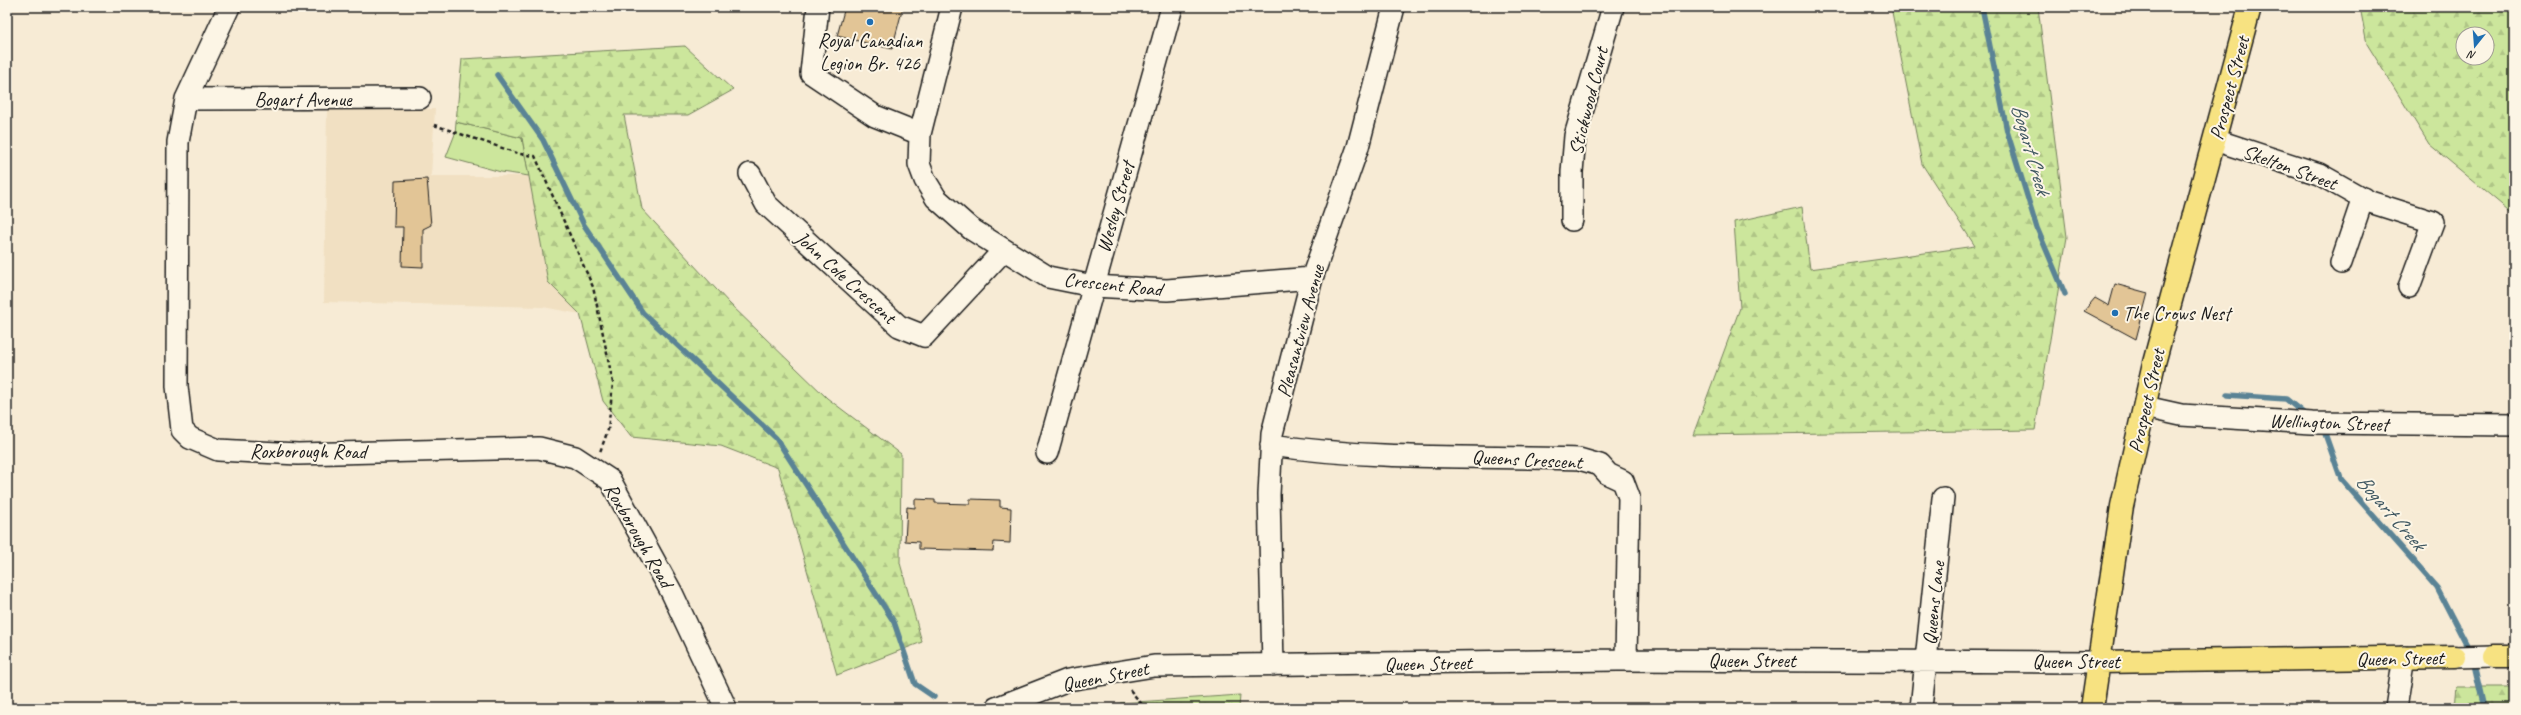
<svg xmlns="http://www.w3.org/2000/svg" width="2521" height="715" font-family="Caveat,sans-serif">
<defs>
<pattern id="forest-firs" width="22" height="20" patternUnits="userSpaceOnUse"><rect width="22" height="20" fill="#cce69c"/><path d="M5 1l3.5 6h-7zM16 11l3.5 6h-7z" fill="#afc586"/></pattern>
<pattern id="park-tufts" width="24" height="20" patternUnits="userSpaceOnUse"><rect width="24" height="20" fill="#cce69c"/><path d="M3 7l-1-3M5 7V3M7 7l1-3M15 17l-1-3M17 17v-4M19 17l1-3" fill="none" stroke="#afc586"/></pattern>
</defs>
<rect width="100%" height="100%" fill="#f7ebd5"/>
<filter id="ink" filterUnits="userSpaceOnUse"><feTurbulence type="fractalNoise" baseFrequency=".025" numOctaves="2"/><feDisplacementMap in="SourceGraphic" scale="8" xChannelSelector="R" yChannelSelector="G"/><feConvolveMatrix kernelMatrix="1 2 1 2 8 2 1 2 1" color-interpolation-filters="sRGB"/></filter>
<g filter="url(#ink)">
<path fill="#f1e0c2" d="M327,108L435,109L431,176H529L548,282L580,314L543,307L324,302Z"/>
<path fill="#cce69c" stroke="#74815c" d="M456,122L522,138L529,176L501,172L446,157L455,134Z"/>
<path fill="url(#forest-firs)" stroke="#74815c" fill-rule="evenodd" d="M1891,7H2038L2067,237L2035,430L1693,435L1740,308L1734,222L1802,207L1810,269L1975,246L1922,164Z
M2360,7H2514V215L2429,144L2367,44ZM2463,34H2487V58H2463Z
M685,46L733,90L688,115H624L642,209L729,303L827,398L901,454L900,563L922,642L837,675L778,468L721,446L631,437L603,401L580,314L548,282L522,138L456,122L462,59Z
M2456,687H2514V708H2454Z"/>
<path fill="url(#park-tufts)" stroke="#74815c" d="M1240,695L1239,708H1108L1121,703Z"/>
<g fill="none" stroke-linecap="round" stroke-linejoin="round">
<path stroke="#5a8395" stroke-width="5.5" d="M1982,7L2007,131L2037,228L2065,294
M497,75L543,140L584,225L643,313L776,438L894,622L915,684L934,697
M2227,395L2286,399L2307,416
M2323,428L2341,479L2437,588L2470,652
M2473,660L2484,708"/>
</g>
<path fill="#e2c596" stroke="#1c1c1c" d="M845,7H903L892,49L837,36Z
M427,179L431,225L423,229V267L402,266L403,227H394L395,181Z
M2115,284L2148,293L2136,339L2084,311L2095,298L2109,306Z
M915,499L935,500V503L970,504V499L1000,500V507L1011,508L1010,543L994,542L993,551L919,549V542L905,541L907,507L915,508Z"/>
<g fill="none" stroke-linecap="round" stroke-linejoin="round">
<defs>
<path id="minor" d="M229,7L186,99L178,142L177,386L182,430L190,438L218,450L298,454L539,448L575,457L610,480L672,593L726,708
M818,7L811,73L875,116L920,134
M952,7L920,134L919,164L925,180L936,198L971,229L1048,277L1093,286L1167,290L1312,278
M186,99L420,98
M2215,140L2319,174L2367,201L2433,222L2409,287
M750,174L766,204L899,326L924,336L1003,251
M1572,220V172L1575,136L1613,7
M2341,263L2363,198
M2145,407L2181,415L2312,423L2514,425
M1271,445C1373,460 1477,456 1579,459L1600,465L1608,474L1623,481L1629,497L1626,660
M1047,453L1172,7
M2454,657L2494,656
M1273,665L1269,495L1272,434L1312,278L1358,147L1394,7
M996,708L1068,680L1154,666L1618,660L2098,662
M1921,708L1943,498
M2396,708L2404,657"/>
<path id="major" d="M2494,656H2514
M2098,662L2454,657
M2092,708L2122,506L2154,363L2250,7"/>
</defs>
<use href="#minor" stroke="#1c1c1c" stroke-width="24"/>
<use href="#major" stroke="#1c1c1c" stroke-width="25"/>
<path stroke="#1c1c1c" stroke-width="2.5" stroke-dasharray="4 3" stroke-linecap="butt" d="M434,125L520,154L535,156L593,287L604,339L613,383L608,430L600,452
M1130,690L1145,708"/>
<use href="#minor" stroke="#fcf5e5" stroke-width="21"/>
<use href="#major" stroke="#f7e281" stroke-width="22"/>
</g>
</g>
<g fill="#1f6fb2" stroke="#fcf5e5" stroke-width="1.5">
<circle cx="870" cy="22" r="4"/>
<circle cx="2115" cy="313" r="4"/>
</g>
<g text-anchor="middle" stroke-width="4" stroke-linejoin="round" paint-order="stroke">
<g font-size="20" fill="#1c1c1c" stroke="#fcf5e5">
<text x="870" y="47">Royal Canadian<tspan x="870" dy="23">Legion Br. 426</tspan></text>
<text x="2123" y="320" text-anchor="start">The Crows Nest</text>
</g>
<g font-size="20" fill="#1c1c1c" stroke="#fcf5e5">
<text transform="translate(2229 88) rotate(-75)" y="7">Prospect Street</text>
<text x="303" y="106">Bogart Avenue</text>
<text transform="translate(1588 101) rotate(-76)" y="7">Stickwood Court</text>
<text transform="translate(2290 167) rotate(20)" y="7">Skelton Street</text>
<text transform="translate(1115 207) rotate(-74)" y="7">Wesley Street</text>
<text transform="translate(846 277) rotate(42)" y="7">John Cole Crescent</text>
<text transform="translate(1113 284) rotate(6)" y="7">Crescent Road</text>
<text transform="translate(1300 331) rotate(-75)" y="7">Pleasantview Avenue</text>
<text transform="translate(2146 401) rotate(-77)" y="7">Prospect Street</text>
<text transform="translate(2329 422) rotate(2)" y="7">Wellington Street</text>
<text x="308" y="458">Roxborough Road</text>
<text transform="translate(1527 459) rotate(3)" y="7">Queens Crescent</text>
<text transform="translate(639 535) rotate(60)" y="7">Roxborough Road</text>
<text transform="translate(1933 603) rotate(-84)" y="7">Queens Lane</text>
<text transform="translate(2400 658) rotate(-1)" y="7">Queen Street</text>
<text x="1752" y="667">Queen Street</text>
<text x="2076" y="668">Queen Street</text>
<text transform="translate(1428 663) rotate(-1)" y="7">Queen Street</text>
<text transform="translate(1105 676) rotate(-11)" y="7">Queen Street</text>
</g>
<g font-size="21" font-style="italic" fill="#405862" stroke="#fcf5e5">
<text transform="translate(2031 149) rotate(74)" y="7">Bogart Creek</text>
<text transform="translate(2391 512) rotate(49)" y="7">Bogart Creek</text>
</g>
</g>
<rect width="2521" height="715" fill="none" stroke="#fcf5e5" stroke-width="24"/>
<rect x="12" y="12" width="2497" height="691" fill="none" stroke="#1c1c1c" stroke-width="1.5" filter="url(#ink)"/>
<g transform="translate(2475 46) rotate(197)"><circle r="19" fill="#fcf5e5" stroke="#a29e95"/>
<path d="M0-3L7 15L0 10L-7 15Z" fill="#1f6fb2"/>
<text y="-6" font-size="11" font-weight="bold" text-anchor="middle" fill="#1c1c1c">N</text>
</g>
</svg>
